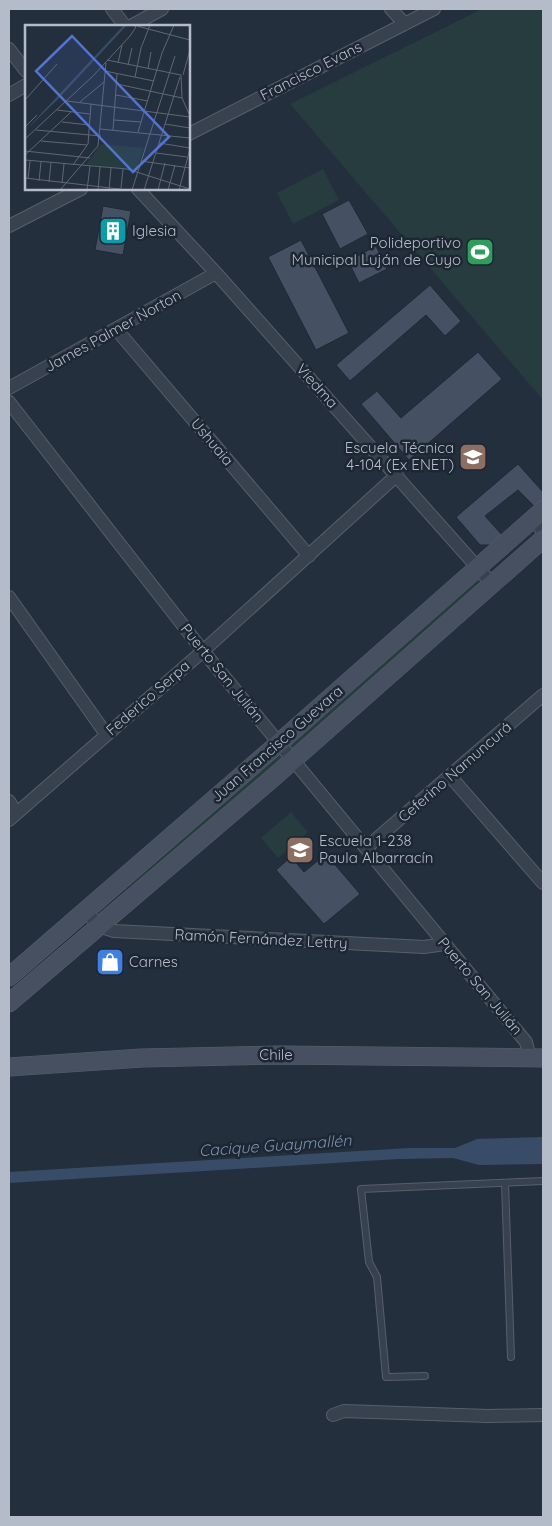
<svg xmlns="http://www.w3.org/2000/svg" width="552" height="1526" font-family="Quicksand,sans-serif">
<rect width="100%" height="100%" fill="#242f3e"/>
<path fill="#263c3f" d="M482,9H542L543,12V400L290,104Z
M323,169L339,200L293,224L277,193Z
M479,575L486,583L290,752L283,743Z
M282,753L290,760L104,920L93,909Z
M291,812L308,832L278,858L261,838Z"/>
<path fill="#394c67" d="M543,1137V1164L479,1165L453,1158L398,1159L9,1183V1172L410,1148H455L477,1139Z"/>
<path fill="#455162" stroke="#1f2835" d="M349,200L368,234L340,249L322,214Z
M103,206L131,211L123,255L95,250Z
M301,240L349,333L316,350L268,257Z
M376,246L387,269L359,283L348,261Z
M430,285L461,321L445,336L426,315L350,381L336,365Z
M478,352L502,379L409,460L361,404L377,391L401,418Z
M518,464L543,492V503L536,508L518,490L485,516L503,536L493,545H480L456,517Z
M326,854L360,894L324,924L276,870L291,857L304,872Z"/>
<g fill="none" stroke-linecap="round" stroke-linejoin="round">
<defs>
<path id="lane" d="M505,1183L511,1357
M425,1376L386,1377L377,1277L369,1262L361,1189L543,1181"/>
<path id="street" d="M112,9L125,26
M391,9L405,24
M131,26L162,9
M9,49L26,71
M9,95L26,85
M189,134L434,9
M138,189L216,273L493,585
M9,226L81,189
M116,329L309,556
M9,388L216,273
M9,402L203,651L526,1042L530,1058
M532,519L543,531
M9,597L106,734
M450,776L543,883
M9,801L16,813
M9,820L203,651L397,475
M366,848L543,695
M85,910L99,926L114,931L424,947L445,944
M333,1415L344,1411L488,1416L543,1415"/>
<path id="secondary" d="M9,977L279,743L543,510
M9,1003L275,776L543,539
M9,1067L142,1058L281,1055L543,1058"/>
</defs>
<use href="#lane" stroke="#565f6c" stroke-width="8"/>
<use href="#street" stroke="#565f6c" stroke-width="14"/>
<use href="#secondary" stroke="#565f6c" stroke-width="19"/>
<use href="#lane" stroke="#38414e" stroke-width="6"/>
<use href="#street" stroke="#38414e" stroke-width="12"/>
<use href="#secondary" stroke="#465061" stroke-width="18"/>
</g>
<defs>
<symbol id="building-square" viewBox="-11 -11 22 22"><rect x="-9" y="-9" width="18" height="18" rx="4" fill="#0f9aa8" stroke="#1d2633"/><path d="M-4-6H4V6H1V3H-1V6H-4ZM-2.5-4.3h1.7v1.8h-1.7ZM.8-4.3h1.7v1.8H.8ZM-2.5-1h1.7V.8h-1.7ZM.8-1h1.7V.8H.8Z" fill="#fff"/></symbol>
<symbol id="stadium-square" viewBox="-11 -11 22 22"><rect x="-9" y="-9" width="18" height="18" rx="4" fill="#2e9e5b" stroke="#1d2633"/><path d="M0-5a6.5 5 0 1 0 0 10a6.5 5 0 1 0 0-10ZM-3.5-1.8h7v3.6h-7Z" fill="#fff"/></symbol>
<symbol id="school-square" viewBox="-11 -11 22 22"><rect x="-9" y="-9" width="18" height="18" rx="4" fill="#8d6e63" stroke="#1d2633"/><path d="M0-5L7-2L0 1L-7-2ZM-4 1L0 2.5L4 1V4Q0 6-4 4Z" fill="#fff"/></symbol>
<symbol id="shop-square" viewBox="-11 -11 22 22"><rect x="-9" y="-9" width="18" height="18" rx="4" fill="#3f7fe0" stroke="#1d2633"/><path d="M-5-2.5h2.3a2.7 3.5 0 0 1 5.4 0H5L5.5 6h-11ZM-1.5-2.5h3a1.5 2.3 0 0 0-3 0Z" fill="#fff"/></symbol>
</defs>
<g fill-rule="evenodd">
<use href="#building-square" x="97" y="215" width="32" height="32"/>
<use href="#stadium-square" x="464" y="236" width="32" height="32"/>
<use href="#school-square" x="457" y="441" width="32" height="32"/>
<use href="#school-square" x="284" y="834" width="32" height="32"/>
<use href="#shop-square" x="94" y="946" width="32" height="32"/>
</g>
<g text-anchor="middle" stroke-width="5" stroke-linejoin="round" paint-order="stroke">
<g font-size="15" fill="#b4bcc9" stroke="#1d2633">
<text transform="translate(311 71) rotate(-27)" y="5">Francisco Evans</text>
<text transform="translate(113 331) rotate(-29)" y="5">James Palmer Norton</text>
<text transform="translate(317 386) rotate(48)" y="5">Viedma</text>
<text transform="translate(212 442) rotate(50)" y="5">Ushuaia</text>
<text transform="translate(222 673) rotate(51)" y="5">Puerto San Julián</text>
<text transform="translate(148 698) rotate(-41)" y="5">Federico Serpa</text>
<text transform="translate(277 744) rotate(-41)" y="5">Juan Francisco Guevara</text>
<text transform="translate(455 772) rotate(-41)" y="5">Ceferino Namuncurá</text>
<text transform="translate(261 939) rotate(3)" y="5">Ramón Fernández Lettry</text>
<text transform="translate(480 986) rotate(50)" y="5">Puerto San Julián</text>
<text x="276" y="1060">Chile</text>
</g>
<g font-size="15" fill="#b4bcc9" stroke="#1d2633" text-anchor="start">
<text x="132" y="236">Iglesia</text>
<text x="461" y="248" text-anchor="end">Polideportivo<tspan x="461" dy="17">Municipal Luján de Cuyo</tspan></text>
<text x="454" y="453" text-anchor="end">Escuela Técnica<tspan x="454" dy="17">4-104 (Ex ENET)</tspan></text>
<text x="319" y="846">Escuela 1-238<tspan x="319" dy="17">Paula Albarracín</tspan></text>
<text x="129" y="967">Carnes</text>
</g>
<g font-size="16" font-style="italic" fill="#7c92b1" stroke="#1d2633">
<text transform="translate(275 1145) rotate(-4)" y="6">Cacique Guaymallén</text>
</g>
</g>
<g transform="translate(25 25)">
<rect width="165" height="165" fill="#242f3e"/>
<path d="M76,119L119,123L111,146L62,139Z" fill="#263c3f"/>
<path d="M99,0H102L34,73L0,106Z" fill="#394c67"/>
<path fill="none" stroke="#5e6776" stroke-width="1" d="M112,1L165,15M82,35L156,50M93,38L97,20M103,40L107,23M123,44L126,27M80,46L129,56M156,50L157,73L165,91M158,50L165,25M110,52L116,23L125,0M92,59L157,73M165,61V80M91,70L123,76M0,75L32,39M42,76L165,92M55,77L79,57M32,85L65,89M89,95L116,97M37,97L64,100M140,99L165,103M0,102L12,90M75,104L165,113M11,105L76,111M88,105L92,49M113,107L137,28L149,0M0,114L68,51L105,11L111,2L108,0M16,116L62,120M134,118L165,123M0,126L65,133M131,128L162,132M0,130L46,87M0,135L102,144L165,164M116,136L165,143M48,140L63,119L66,79M0,153L103,165M3,154L5,136M14,156L16,137M24,157L26,138M37,158L39,139M96,163L98,144M35,165L73,121L81,38M62,165L65,141M73,165L75,142M84,165L86,143M107,165L150,31M119,165L155,52M133,165L140,138M143,165L150,140M154,165L165,124"/>
<path fill="#5274d3" fill-opacity="0.15" stroke="#5274d3" stroke-width="2.5" d="M47,11L144,112L108,147L11,46Z"/>
<rect width="165" height="165" fill="none" stroke="#b4bcc9" stroke-width="2.5"/>
</g>
<rect width="552" height="1526" fill="none" stroke="#b4bcc9" stroke-width="20"/>
</svg>
